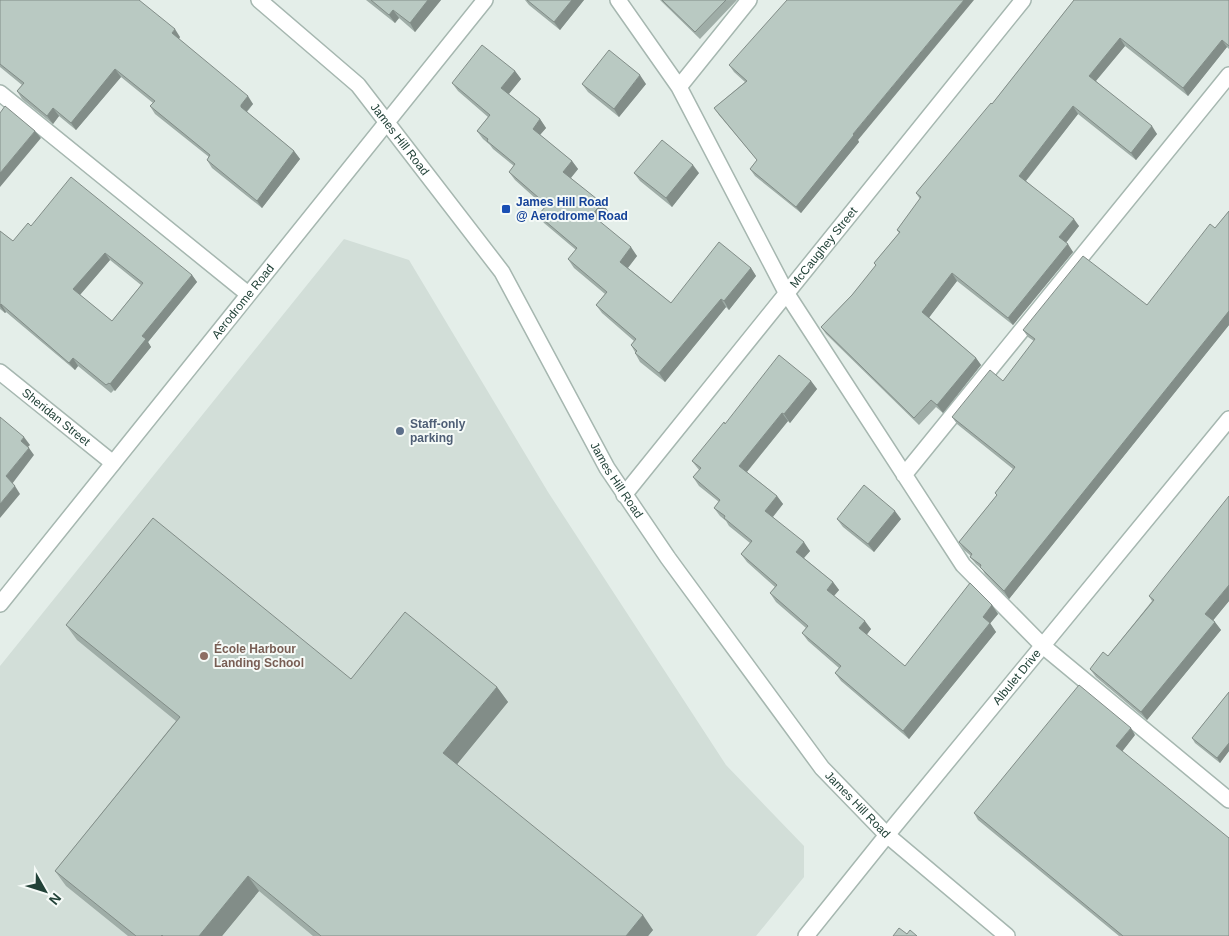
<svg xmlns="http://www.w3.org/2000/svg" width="1229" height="936" font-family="Arial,sans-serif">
<rect width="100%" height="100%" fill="#e4eee9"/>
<path fill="#d2ded8" d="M344,239L409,260L548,492L726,765L804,846V877L756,936H0V666Z"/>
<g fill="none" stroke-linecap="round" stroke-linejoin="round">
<defs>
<path id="service" d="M618,0L679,87L787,294L963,565L1043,646L1229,800
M679,87L749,0
M0,93L248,294
M904,475L1229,75"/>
<g id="minor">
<path id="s1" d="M0,372L113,463"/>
<path id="s2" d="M624,495L1023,0"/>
<path id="s3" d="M0,604L485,0"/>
<path id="s4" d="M806,936L887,835L1229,419"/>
</g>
<g id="tertiary">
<path id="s5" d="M259,0L358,85L502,272L607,468L668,558L822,768L887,835L1007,936"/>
</g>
</defs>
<use href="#service" stroke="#a6b7b0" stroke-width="18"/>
<use href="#minor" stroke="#a6b7b0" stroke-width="18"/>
<use href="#tertiary" stroke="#a6b7b0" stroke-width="18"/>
<use href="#service" stroke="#fff" stroke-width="15"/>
<use href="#minor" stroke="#fff" stroke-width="15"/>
<use href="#tertiary" stroke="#fff" stroke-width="15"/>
</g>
<path fill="#9fada7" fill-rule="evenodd" d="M0,0L180,37L179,39L253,104L247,112L294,151L300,159L262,208L212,168L207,160L209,157L155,114L150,106L153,103L121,77L76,130L59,116L53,124L22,99L17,91L22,85L0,67Z
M366,0H441L415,32L399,18L395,23Z
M525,0H584L560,30L529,5Z
M660,0H737L700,39Z
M1074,0H1229V49L1227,47L1188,96L1125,46L1096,81L1157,134L1136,160L1078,114L1026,181L1079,226L1066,243L1073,252L1013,325L957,281L929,317L976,358L981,365L943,413L936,407L919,425L826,334L821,327L852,295L876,266L874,263L899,233L897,230L920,199L916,193L992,104Z
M729,65L858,140L859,142L801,213L755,176L750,169L757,160L719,115L714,108L745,82L734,72Z
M515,71L521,79L509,94L540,119L546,128L540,135L572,161L578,169L571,178L608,211L599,222L637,256L628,268L671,303L751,268L756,276L729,310L726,307L665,382L640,362L635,353V352L631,345L634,341L602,313L596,305L605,294L574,268L568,259L576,250L544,223L538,215L545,207L515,180L509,172L514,166L493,149L490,145L483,139L477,131L488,117L458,91L452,83Z
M582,84H646L619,117L588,92Z
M634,173H699L672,207L640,181Z
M1229,211V325L1009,599L985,574L982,569L976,564L970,557L971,556L964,550L959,542L997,495L995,493L1013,469L957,424L952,417L1003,381L1034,341L1028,337L1023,330L1147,305L1215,228Z
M31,226L192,275L197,282L148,342L151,347L115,391L114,390L111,393L78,366L75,370L6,312L5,313L0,309V231L13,241ZM110,260L141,285L112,321L80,295Z
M811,381L817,389L790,423L788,421L747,472L777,496L783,504L773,517L810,551L804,558L833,582L839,590L834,596L871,629L866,635L905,666L992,605L998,614L990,623L996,632L909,739L841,681L835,673L839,668L808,641L802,633L806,628L776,602L770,593L775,587L747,562L741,554L750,543L729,526L726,521L720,516L714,508L719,502L699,486L693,477L699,470L692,461L725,424Z
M837,519H901L874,552L843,527Z
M1149,596L1229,601L1213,620L1221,630L1147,720L1096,677L1090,669L1108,656L1152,601Z
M66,625L351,679L497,687L508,702L457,764L653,930L648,936H313L259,891L222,936H128L66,886L55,871L176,721L77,640Z
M1229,692V751L1220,763L1195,743L1192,738Z
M1135,735L1122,751L1229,936H1119L978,820L974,813Z"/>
<path fill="#828d88" d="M428,0H441L415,32L410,23Z
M572,0H584L560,30L554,22Z
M964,0H974L858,140L859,142L801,213L796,207L853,134Z
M393,10L399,18L395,23L389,15Z
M175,29L180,37L177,41L172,33Z
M1120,38L1125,46L1094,83L1089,76Z
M1222,40L1227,47L1188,96L1183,88Z
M115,69L121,77L76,130L71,123Z
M515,71L521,79L507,96L501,88Z
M640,75L646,84L619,117L614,109Z
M248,96L253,104L246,112L241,107V105Z
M1073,106L1078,114L1024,183L1019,176Z
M53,108L59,116L53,124L47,116Z
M540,119L546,128L538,137L533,129Z
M1152,126L1157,134L1136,160L1131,153Z
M35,131L41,138L0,187V173Z
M294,151L300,159L262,208L257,201Z
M572,161L578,169L569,180L563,172Z
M693,165L699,173L672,207L666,198Z
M602,203L608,211L598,224L592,215Z
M1074,219L1079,226L1064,245L1059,237Z
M1068,244L1073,252L1013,325L1008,318Z
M631,247L637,256L626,270L620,262Z
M105,253L110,260L78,297L73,289Z
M751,268L756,276L729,310L724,301Z
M952,273L957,281L928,319L922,312Z
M192,275L197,282L148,342L151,347L115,391L110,384L142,336Z
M721,299L726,307L665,382L659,373Z
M1,304L6,312L5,313L0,306Z
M1229,311V325L1009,599L1004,591Z
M73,358L78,366L75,370L69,363Z
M976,358L981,365L943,413L937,405Z
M811,381L817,389L790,423L784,414Z
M782,413L788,421L745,474L739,466Z
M24,437L30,445L26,449L21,441Z
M29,448L34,455L12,484L6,476Z
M15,486L20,494L0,518V504Z
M777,496L783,504L771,519L765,511Z
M895,511L901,519L874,552L868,544Z
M804,542L810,551L802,560L796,552Z
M833,582L839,590L832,598L827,590Z
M1229,585V601L1211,623L1205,614Z
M992,605L998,614L988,626L983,617Z
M865,621L871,629L865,637L859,628Z
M1215,622L1221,630L1147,720L1141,712Z
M990,623L996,632L909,739L903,731Z
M497,687L508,702L454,768L443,753Z
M1131,728L1135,735L1121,753L1116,746Z
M1229,743V751L1220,763L1217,758Z
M248,876L259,891L222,936H199Z
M643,915L653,930L648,936H626Z"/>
<path fill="#b9c9c2" stroke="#828d88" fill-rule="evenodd" d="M0,0H139L175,29L172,33L248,96L241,105V107L294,151L257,201L207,160L210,155L150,106L155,101L115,69L71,123L53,108L47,116L17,91L24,83L0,64Z
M371,0H428L410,23L393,10L389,15Z
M527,0H572L554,22Z
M662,0H726L695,32Z
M787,0H964L853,134L854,135L796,207L750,169L757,160L714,108L747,81L729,65Z
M1074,0H1229V46L1222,40L1183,88L1120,38L1089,76L1152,126L1131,153L1073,106L1019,176L1074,219L1059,237L1068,244L1008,318L952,273L922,312L976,358L937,405L931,400L914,418L821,327L852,295L876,265L874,263L900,232L897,230L921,197L916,193L991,103L992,104Z
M482,45L515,71L501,88L540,119L533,129L572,161L563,172L602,203L592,215L631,247L620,262L671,303L719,242L751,268L724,301L721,299L659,373L635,353L637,351L631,345L636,339L596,305L607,292L568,259L577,248L538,215L547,205L509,172L515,164L487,141L488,139L477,131L490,115L452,83Z
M609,50L640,75L614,109L582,84Z
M5,106L35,131L0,173V113Z
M662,140L693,165L666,198L634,173Z
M71,177L192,275L142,336L146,339L110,384L109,383L106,385L73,358L69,363L1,304L0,305V231L13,241L28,223L31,226ZM105,253L143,283L112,321L73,289Z
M1229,211V311L1004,591L980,567L981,565L970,557L972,554L959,542L997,495L995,493L1015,467L952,417L990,370L1003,381L1035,339L1023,330L1083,256L1147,305L1210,224L1215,228Z
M779,355L811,381L784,414L782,413L739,466L777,496L765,511L804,542L796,552L833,582L827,590L865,621L859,628L905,666L970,583L992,605L983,617L990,623L903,731L835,673L841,666L802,633L808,626L770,593L777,585L741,554L752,541L724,518L725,516L714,508L720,500L693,477L701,468L692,461L724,422L725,424Z
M0,417L24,437L21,441L29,448L6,476L15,486L0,504Z
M864,485L895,511L868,544L837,519Z
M1229,496V585L1205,614L1215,622L1141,712L1090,669L1103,652L1108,656L1154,600L1149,596Z
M153,518L351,679L405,612L497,687L443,753L643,915L626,936H321L248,876L199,936H163L162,935L161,936H136L55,871L180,717L66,625Z
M1079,685L1131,728L1116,746L1229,838V936H1123L974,813Z
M1229,692V743L1217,758L1192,738Z
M899,928L907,934L910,930L917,936H893Z"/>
<rect fill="#1a4fb4" stroke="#f5faf7" stroke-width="2" x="501" y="204" width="10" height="10" rx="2.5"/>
<circle fill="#5c6f8a" stroke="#f5faf7" stroke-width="2" cx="400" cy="431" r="5"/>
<circle fill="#8d6e63" stroke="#f5faf7" stroke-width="2" cx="204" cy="656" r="5"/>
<g text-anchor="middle" stroke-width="4" stroke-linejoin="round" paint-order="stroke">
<g font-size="12" fill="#224238" stroke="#f5faf7">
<text dy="4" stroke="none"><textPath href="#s5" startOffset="199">James Hill Road</textPath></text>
<text dy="4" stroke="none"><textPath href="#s2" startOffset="318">McCaughey Street</textPath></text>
<text dy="4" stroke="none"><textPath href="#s3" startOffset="388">Aerodrome Road</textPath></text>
<text dy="4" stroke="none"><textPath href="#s1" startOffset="72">Sheridan Street</textPath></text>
<text dy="4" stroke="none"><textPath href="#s5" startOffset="604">James Hill Road</textPath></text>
<text dy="4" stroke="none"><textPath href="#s4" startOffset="334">Albulet Drive</textPath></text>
<text dy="4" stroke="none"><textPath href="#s5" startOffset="1009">James Hill Road</textPath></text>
</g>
<g font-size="12" font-weight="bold" fill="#164399" stroke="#f5faf7" text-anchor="start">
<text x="516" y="206">James Hill Road<tspan x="516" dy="14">@ Aerodrome Road</tspan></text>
</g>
<g font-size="12" font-weight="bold" fill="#4e5e75" stroke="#f5faf7" text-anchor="start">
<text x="410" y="428">Staff-only<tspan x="410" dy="14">parking</tspan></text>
</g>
<g font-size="12" font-weight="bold" fill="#785e54" stroke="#f5faf7" text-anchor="start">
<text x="214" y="653">École Harbour<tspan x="214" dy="14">Landing School</tspan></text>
</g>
</g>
<g transform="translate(45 891) rotate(129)" stroke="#f5faf7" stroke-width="4" paint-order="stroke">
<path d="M0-4L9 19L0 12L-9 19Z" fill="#224238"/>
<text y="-8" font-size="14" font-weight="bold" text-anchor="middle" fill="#224238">N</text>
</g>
</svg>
